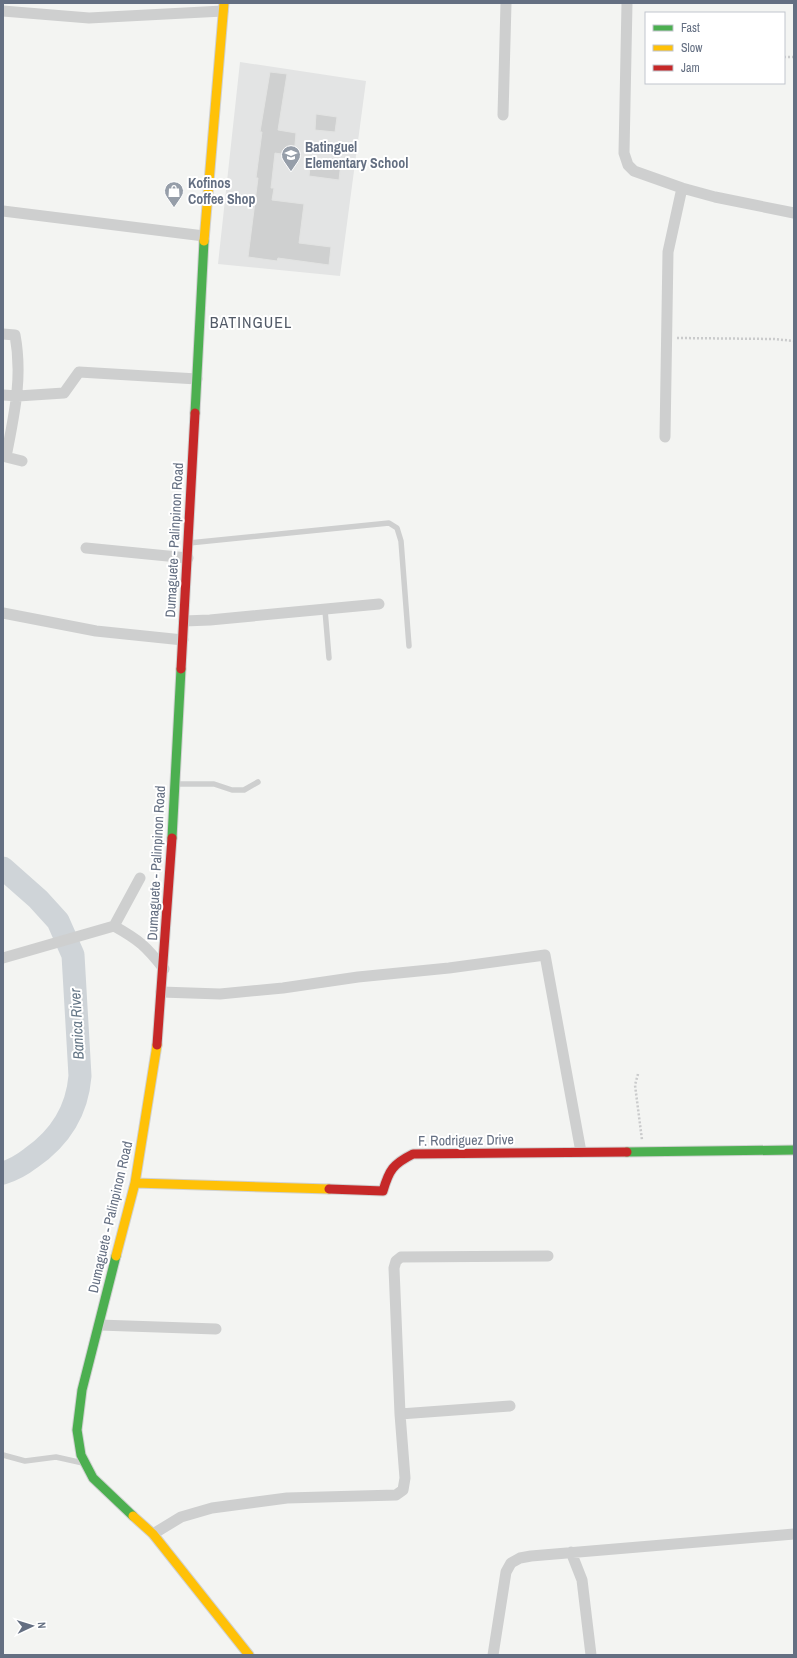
<svg xmlns="http://www.w3.org/2000/svg" width="797" height="1658" font-family="'Archivo Narrow',sans-serif">
<rect width="100%" height="100%" fill="#f3f4f2"/>
<path fill="#e3e4e4" d="M240,62L366,81L340,276L218,264Z"/>
<g fill="none" stroke-linecap="round" stroke-linejoin="round">
<path stroke="#cfd4d8" stroke-width="23" d="M3,868L38,899L58,921L73,955L80,1076C77,1112 60,1138 31,1158C22,1165 13,1170 3,1173"/>
</g>
<path fill="#cfd0d0" stroke="#e2e3e2" d="M270,72L287,74L278,130L296,133L294,156L275,153L271,188H274L272,200L304,204L299,243L331,247L329,265L278,258L277,261L248,257L258,178H256L262,132H260Z
M316,114L337,117L335,132L315,130Z
M311,159L341,162L339,180L309,176Z"/>
<g fill="none" stroke-linecap="round" stroke-linejoin="round">
<defs>
<path id="fast" d="M195,413L204,241
M172,838L181,669
M627,1152L794,1150
M116,1256L82,1390L77,1430L81,1455L93,1478L133,1516"/>
<path id="slow" d="M204,241L224,3
M135,1183L329,1189
M116,1256L135,1183L157,1045
M133,1516L153,1534L249,1655"/>
<path id="jam" d="M181,669L195,413
M157,1045L172,838
M329,1189L383,1191C389,1170 393,1164 413,1154L627,1152"/>
</defs>
<use href="#fast" stroke="#d0d1d1" stroke-width="11"/>
<use href="#slow" stroke="#d0d1d1" stroke-width="11"/>
<use href="#jam" stroke="#d0d1d1" stroke-width="11"/>
<path stroke="#cacbcc" stroke-width="2.5" stroke-dasharray="2 2" stroke-linecap="butt" d="M784,57H794
M677,338L774,339L794,341
M638,1074L635,1085L642,1140"/>
<path stroke="#cecfcf" stroke-width="5.5" d="M189,543L389,523L397,528L401,541L409,646
M325,610L329,658
M175,784H214L232,790H244L258,782
M3,1455L25,1461L56,1457L83,1463"/>
<path stroke="#cecfcf" stroke-width="11" d="M627,3L624,153L628,165L634,171L682,188L668,252L665,437
M3,11L89,18L223,11
M503,115L506,3
M682,188L715,197L794,213
M3,211L204,236
M3,334L15,335C23,378 14,415 6,457L22,461
M3,395L18,396L64,393L79,372L197,379
M86,548L188,558
M3,613L96,631L183,640
M184,621L210,620L379,604
M114,926C139,940 146,946 164,969
M3,958L114,926L140,878
M161,992L220,994L283,988L358,977L449,968L545,955L581,1152
M99,1325L216,1329
M400,1414L510,1406
M153,1534L181,1517L212,1508L287,1498L396,1495L403,1490L405,1478L400,1414L394,1268L396,1261L401,1257L548,1256
M571,1552L582,1580L591,1655
M493,1655L506,1572L511,1563L520,1558L531,1556L794,1534"/>
<use href="#fast" stroke="#4caf50" stroke-width="9"/>
<use href="#slow" stroke="#ffc107" stroke-width="9"/>
<use href="#jam" stroke="#c62828" stroke-width="9"/>
</g>
<defs>
<symbol id="school-pin" viewBox="-11 -11 22 30"><path d="M0 17L-7.5 6A9.5 9.5 0 1 1 7.5 6Z" fill="#969ea9" stroke="#fff"/><path d="M0-5L7-2L0 1L-7-2ZM-4 1L0 2.5L4 1V4Q0 6-4 4Z" fill="#fff"/></symbol>
<symbol id="shop-pin" viewBox="-11 -11 22 30"><path d="M0 17L-7.5 6A9.5 9.5 0 1 1 7.5 6Z" fill="#969ea9" stroke="#fff"/><path d="M-5-2.5h2.3a2.7 3.5 0 0 1 5.4 0H5L5.5 6h-11ZM-1.5-2.5h3a1.5 2.3 0 0 0-3 0Z" fill="#fff"/></symbol>
</defs>
<g fill-rule="evenodd">
<use href="#school-pin" x="280" y="144" width="22" height="30"/>
<use href="#shop-pin" x="163" y="180" width="22" height="30"/>
</g>
<g text-anchor="middle" stroke-width="4" stroke-linejoin="round" paint-order="stroke">
<g font-size="14" font-weight="bold" fill="#646f82" stroke="#fff" text-anchor="start">
<text x="305" y="152">Batinguel<tspan x="305" dy="16">Elementary School</tspan></text>
<text x="188" y="188">Kofinos<tspan x="188" dy="16">Coffee Shop</tspan></text>
</g>
<g font-size="14" fill="#646f82" stroke="#fff">
<text transform="translate(174 540) rotate(-87)" y="5">Dumaguete - Palinpinon Road</text>
<text transform="translate(156 863) rotate(-87)" y="5">Dumaguete - Palinpinon Road</text>
<text transform="translate(466 1140) rotate(-1)" y="5">F. Rodriguez Drive</text>
<text transform="translate(110 1217) rotate(-77)" y="5">Dumaguete - Palinpinon Road</text>
</g>
<g font-size="15" font-style="italic" fill="#647686" stroke="#fff">
<text transform="translate(77 1024) rotate(-93)" y="5">Banica River</text>
</g>
<g font-size="16" letter-spacing="1" fill="#525a67" stroke="#fff">
<text x="251" y="328">BATINGUEL</text>
</g>
</g>
<rect width="797" height="1658" fill="none" stroke="#646f82" stroke-width="8"/>
<rect x="645" y="12" width="140" height="72" fill="#ffffff" stroke="#c1c5cd"/>
<rect x="653" y="25" width="20" height="6" fill="#4caf50" stroke="#c1c5cd"/>
<text x="681" y="32" font-size="12" fill="#646f82">Fast</text>
<rect x="653" y="45" width="20" height="6" fill="#ffc107" stroke="#c1c5cd"/>
<text x="681" y="52" font-size="12" fill="#646f82">Slow</text>
<rect x="653" y="65" width="20" height="6" fill="#c62828" stroke="#c1c5cd"/>
<text x="681" y="72" font-size="12" fill="#646f82">Jam</text>
<g transform="translate(32 1626) rotate(86)" stroke="#ffffff" stroke-width="3" paint-order="stroke">
<path d="M0-3L7 15L0 10L-7 15Z" fill="#646f82"/>
<text y="-6" font-size="11" font-weight="bold" text-anchor="middle" fill="#646f82">N</text>
</g>
</svg>
